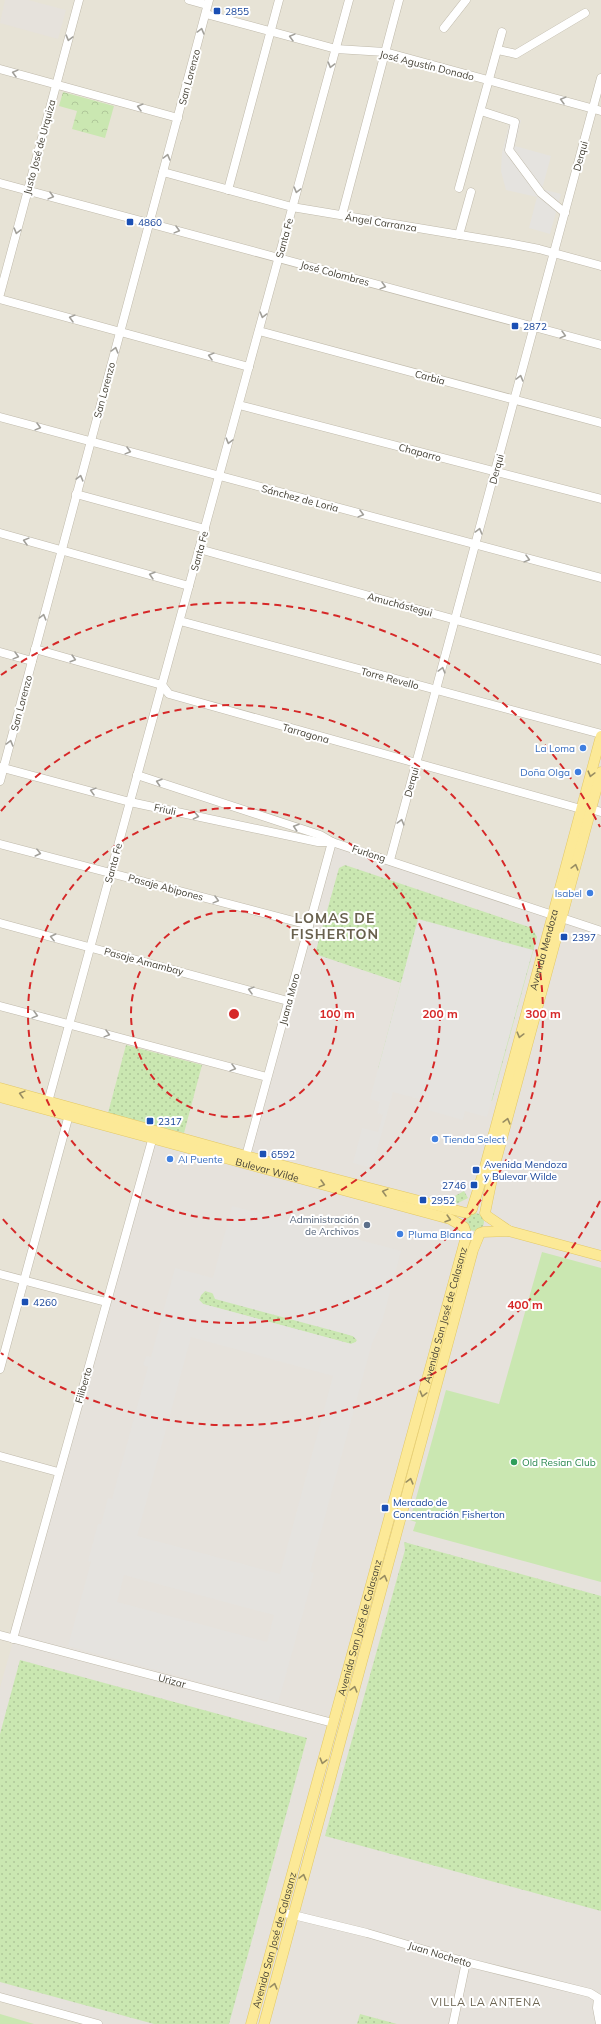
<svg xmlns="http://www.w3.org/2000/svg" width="601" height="2024" font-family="Mulish,sans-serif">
<defs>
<pattern id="grass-dots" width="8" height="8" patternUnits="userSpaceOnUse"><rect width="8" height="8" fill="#cae7b1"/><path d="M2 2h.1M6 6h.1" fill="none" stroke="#afc799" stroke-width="1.8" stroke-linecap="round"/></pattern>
<pattern id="park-crowns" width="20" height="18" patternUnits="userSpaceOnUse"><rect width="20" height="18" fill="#cae7b1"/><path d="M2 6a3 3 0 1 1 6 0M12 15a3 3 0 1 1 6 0" fill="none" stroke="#afc799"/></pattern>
</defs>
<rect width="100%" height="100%" fill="#f3f1e7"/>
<path fill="#e7e3d6" d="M0,0H601V2024H0Z"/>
<path fill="#e6e2dc" d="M5,0H28L66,10L58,39L0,23Z
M332,842L601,931V2024H98L0,1997V1688L153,1138L244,1163Z"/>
<path fill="url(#grass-dots)" d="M345,865L532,928L537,937L492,1101L378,1069L401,983L315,954L339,868Z
M126,1045L202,1065L184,1133L108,1113Z
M464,1191L468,1198L456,1204L453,1197Z
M466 1222a9 9 0 1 1 18 0a9 9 0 1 1-18 0Z
M205,1291L353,1336L357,1340L356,1342L351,1344L203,1304L199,1300L201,1295Z
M404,1542L601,1596V1911L325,1836L405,1550Z
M20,1660L307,1738L229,2024H154L0,1982V1734Z
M360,2014L397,2024H357Z"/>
<path fill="url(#park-crowns)" d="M63,92L114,106L105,138L72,129L77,111L59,106Z"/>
<path fill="#cae7b1" d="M542,1252L601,1268V1582L413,1531L416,1522L410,1520L446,1390L499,1404Z
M0,2014L34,2024H0Z"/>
<path fill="#e5e3df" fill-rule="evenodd" d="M511,117L521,120L515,146L551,156L542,189L561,194L550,234L529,228L537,197L506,190L501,171L502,153Z
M418,919L533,950L487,1117L465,1111L463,1120L428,1110L430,1102L393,1092L372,1168L353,1163L362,1128L378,1132L383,1115L377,1113L380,1102L370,1099Z
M232,1206L401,1251L382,1322L372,1343L310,1572L314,1573L278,1703L68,1646L91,1562L88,1561L98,1524H101L108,1498L112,1499L148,1367L143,1365L146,1356L151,1357L175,1268L213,1278ZM205,1291L212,1292L215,1299L353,1336L357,1340L356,1342L351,1344L203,1304L199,1300L201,1295ZM191,1337L333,1376L280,1574L137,1536ZM124,1575L274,1615L267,1642L117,1602Z"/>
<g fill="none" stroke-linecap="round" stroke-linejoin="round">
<defs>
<g id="minor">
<path d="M189,0L207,5"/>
<path d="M206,14L336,49L385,52L601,111"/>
<path d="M444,28L466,0"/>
<path d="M498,50L516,54L585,13"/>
<path d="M0,69L178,118"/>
<path d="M481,111L515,122L509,150L541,193L565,213"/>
<path d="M163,172L292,207L508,243L539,249L601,266"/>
<path d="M0,183L601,345"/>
<path d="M459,188L502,32"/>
<path d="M228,190L279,0"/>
<path d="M342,215L399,0"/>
<path d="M459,235L471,192"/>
<path d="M0,294L79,0"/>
<path d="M0,299L249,367"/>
<path d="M259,331L601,423"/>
<path d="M239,405L601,499"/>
<path d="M0,417L601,578"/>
<path d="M76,494L205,529"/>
<path d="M0,533L189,586"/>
<path d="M199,549L601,660"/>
<path d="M180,621L601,734"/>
<path d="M35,649L162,685L169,694L581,809"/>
<path d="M0,652L32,661"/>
<path d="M0,767L130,802L318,842H332"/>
<path d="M137,775L320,835L332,842L601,931"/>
<path d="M0,781L209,0"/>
<path d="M591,809L601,812"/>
<path d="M0,844L309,925"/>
<path d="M390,860L601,78"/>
<path d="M0,923L288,1001"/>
<path d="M0,1006L267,1077"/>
<path d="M48,1102L349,0"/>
<path d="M246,1156L332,842"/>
<path d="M0,1274L106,1302"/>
<path d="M0,1369L70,1111"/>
<path d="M0,1456L58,1472"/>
<path id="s1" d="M0,1635L333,1723"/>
<path d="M13,1639L154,1133"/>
<path d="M281,1912L367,1933L466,1962L590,1993L598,1998L597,2008L600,2024"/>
<path d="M0,1997L98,2024"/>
<path d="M453,2024L466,1962"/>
</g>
<g id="major">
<path d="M0,1088L246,1156L466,1213"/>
<path id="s2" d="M0,1097L450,1219L464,1227"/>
<path id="s3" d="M472,1209L483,1174L601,736"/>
<path d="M485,1213L495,1164L601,772"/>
<path d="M487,1216L509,1231"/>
<path d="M483,1232L509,1231L601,1256"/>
<path id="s4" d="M251,2024L466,1237L465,1230"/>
<path d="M264,2024L473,1250L480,1233"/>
</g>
</defs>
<use href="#minor" stroke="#bfb9aa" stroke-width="9"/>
<use href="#major" stroke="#e2c867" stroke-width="11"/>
<use href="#minor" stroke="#fff" stroke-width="8"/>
<use href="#major" stroke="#fce997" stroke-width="10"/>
</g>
<defs><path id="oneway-chevron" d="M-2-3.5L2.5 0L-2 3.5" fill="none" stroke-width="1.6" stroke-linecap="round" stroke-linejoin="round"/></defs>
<g stroke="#a2a09a">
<use href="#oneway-chevron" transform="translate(201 31) rotate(-75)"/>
<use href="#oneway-chevron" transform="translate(292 37) rotate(-165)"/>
<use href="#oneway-chevron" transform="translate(69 38) rotate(105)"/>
<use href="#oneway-chevron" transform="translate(331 65) rotate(105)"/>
<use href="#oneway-chevron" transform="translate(15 73) rotate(-165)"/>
<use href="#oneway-chevron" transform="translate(563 100) rotate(-165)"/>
<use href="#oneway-chevron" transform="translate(140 107) rotate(-165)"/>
<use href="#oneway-chevron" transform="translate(167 157) rotate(-75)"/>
<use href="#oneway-chevron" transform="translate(297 190) rotate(105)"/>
<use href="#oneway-chevron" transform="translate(51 196) rotate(15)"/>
<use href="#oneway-chevron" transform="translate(177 230) rotate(15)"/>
<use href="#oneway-chevron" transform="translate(17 231) rotate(105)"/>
<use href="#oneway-chevron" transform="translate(383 286) rotate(15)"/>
<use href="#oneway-chevron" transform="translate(263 315) rotate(105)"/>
<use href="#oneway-chevron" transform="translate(72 318) rotate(-165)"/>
<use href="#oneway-chevron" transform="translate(563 335) rotate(15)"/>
<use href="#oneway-chevron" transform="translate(115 350) rotate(-75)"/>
<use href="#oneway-chevron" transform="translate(211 356) rotate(-165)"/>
<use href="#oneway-chevron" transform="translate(520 378) rotate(-75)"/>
<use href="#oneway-chevron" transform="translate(38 427) rotate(15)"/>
<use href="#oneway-chevron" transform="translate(229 441) rotate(105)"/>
<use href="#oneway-chevron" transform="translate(128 451) rotate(15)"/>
<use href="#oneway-chevron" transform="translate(80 478) rotate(-75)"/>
<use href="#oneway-chevron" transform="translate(361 514) rotate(15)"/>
<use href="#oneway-chevron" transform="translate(479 531) rotate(-75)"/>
<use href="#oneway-chevron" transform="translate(26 541) rotate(-165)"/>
<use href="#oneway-chevron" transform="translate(527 559) rotate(15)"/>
<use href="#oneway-chevron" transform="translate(152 575) rotate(-164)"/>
<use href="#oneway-chevron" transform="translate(43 617) rotate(-75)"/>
<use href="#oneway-chevron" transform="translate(16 656) rotate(15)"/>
<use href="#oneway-chevron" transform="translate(73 659) rotate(16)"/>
<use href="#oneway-chevron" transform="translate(442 670) rotate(-75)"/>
<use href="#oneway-chevron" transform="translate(10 743) rotate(-75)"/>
<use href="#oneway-chevron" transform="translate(159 782) rotate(-162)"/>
<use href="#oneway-chevron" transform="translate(93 791) rotate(-165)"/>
<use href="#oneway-chevron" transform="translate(196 816) rotate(12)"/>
<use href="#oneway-chevron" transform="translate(401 822) rotate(-75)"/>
<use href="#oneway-chevron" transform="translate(296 827) rotate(-162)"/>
<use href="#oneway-chevron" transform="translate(38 853) rotate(14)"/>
<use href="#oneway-chevron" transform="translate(216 900) rotate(15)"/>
<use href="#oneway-chevron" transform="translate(53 937) rotate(-166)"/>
<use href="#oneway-chevron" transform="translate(251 990) rotate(-165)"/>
<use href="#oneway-chevron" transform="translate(35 1015) rotate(15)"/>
<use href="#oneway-chevron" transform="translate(107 1034) rotate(15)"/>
<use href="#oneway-chevron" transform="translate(233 1068) rotate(15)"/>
</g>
<g stroke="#988d62">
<use href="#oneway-chevron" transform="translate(591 774) rotate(105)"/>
<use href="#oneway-chevron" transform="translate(575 867) rotate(-75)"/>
<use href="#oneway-chevron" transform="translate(520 1035) rotate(105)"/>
<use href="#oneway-chevron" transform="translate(22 1094) rotate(-165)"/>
<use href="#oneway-chevron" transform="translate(507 1121) rotate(-75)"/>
<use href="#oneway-chevron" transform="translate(322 1184) rotate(15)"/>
<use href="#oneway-chevron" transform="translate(385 1192) rotate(-165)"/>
<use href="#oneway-chevron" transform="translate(448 1219) rotate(17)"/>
<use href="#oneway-chevron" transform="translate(423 1394) rotate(105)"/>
<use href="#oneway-chevron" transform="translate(410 1481) rotate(-75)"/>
<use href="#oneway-chevron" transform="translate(384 1578) rotate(-75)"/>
<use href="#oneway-chevron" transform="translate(354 1689) rotate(-75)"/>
<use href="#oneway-chevron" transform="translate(323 1761) rotate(105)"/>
<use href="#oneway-chevron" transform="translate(303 1877) rotate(-75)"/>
<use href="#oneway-chevron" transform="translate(274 1986) rotate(-75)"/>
</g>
<g fill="none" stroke="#d62828" stroke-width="2" stroke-dasharray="7 5">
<circle cx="234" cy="1014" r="103"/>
<circle cx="234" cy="1014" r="206"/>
<path d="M1 811A309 309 0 1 1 1 1217"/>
<path d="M600 1201A411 411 0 0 1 1 1353M1 675A411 411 0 0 1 600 827"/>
</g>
<g fill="#1a4fb4" stroke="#fff" stroke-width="1.5">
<rect x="213" y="7" width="8" height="8" rx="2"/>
<rect x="126" y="218" width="8" height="8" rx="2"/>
<rect x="511" y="322" width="8" height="8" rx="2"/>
<rect x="560" y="933" width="8" height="8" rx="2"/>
<rect x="146" y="1117" width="8" height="8" rx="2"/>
<rect x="259" y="1150" width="8" height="8" rx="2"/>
<rect x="472" y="1166" width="8" height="8" rx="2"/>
<rect x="470" y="1181" width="8" height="8" rx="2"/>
<rect x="419" y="1196" width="8" height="8" rx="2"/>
<rect x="21" y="1298" width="8" height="8" rx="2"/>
<rect x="381" y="1504" width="8" height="8" rx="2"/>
</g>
<g fill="#3f7fe0" stroke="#fff" stroke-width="1.5">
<circle cx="583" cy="748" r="4"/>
<circle cx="578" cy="772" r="4"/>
<circle cx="590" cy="893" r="4"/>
<circle cx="435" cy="1139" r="4"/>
<circle cx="170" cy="1159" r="4"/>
<circle cx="400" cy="1234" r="4"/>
</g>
<circle fill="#5c6f8a" stroke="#fff" stroke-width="1.5" cx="367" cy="1225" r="4"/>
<circle fill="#2e9e5b" stroke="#fff" stroke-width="1.5" cx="514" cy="1462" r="4"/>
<g text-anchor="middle" stroke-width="4" stroke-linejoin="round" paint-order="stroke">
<g font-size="10" fill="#164399" stroke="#fff" text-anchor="start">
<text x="225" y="15">2855</text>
<text x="138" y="226">4860</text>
<text x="523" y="330">2872</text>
<text x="572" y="941">2397</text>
<text x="158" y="1125">2317</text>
<text x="271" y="1158">6592</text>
<text x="484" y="1168">Avenida Mendoza<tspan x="484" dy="12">y Bulevar Wilde</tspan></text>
<text x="466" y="1189" text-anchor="end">2746</text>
<text x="431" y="1204">2952</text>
<text x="33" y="1306">4260</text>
<text x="393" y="1506">Mercado de<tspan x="393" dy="12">Concentración Fisherton</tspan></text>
</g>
<g font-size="10" fill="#464236" stroke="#fff">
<text transform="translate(427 65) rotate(14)" y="4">José Agustín Donado</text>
<text transform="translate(189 77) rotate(-75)" y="4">San Lorenzo</text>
<text transform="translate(39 147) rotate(-75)" y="4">Justo José de Urquiza</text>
<text transform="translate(580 156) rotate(-75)" y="4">Derqui</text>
<text transform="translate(381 222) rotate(9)" y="4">Ángel Carranza</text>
<text transform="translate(284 238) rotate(-75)" y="4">Santa Fe</text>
<text transform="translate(335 273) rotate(15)" y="4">José Colombres</text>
<text transform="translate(430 377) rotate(15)" y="4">Carbia</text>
<text transform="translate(104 390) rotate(-75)" y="4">San Lorenzo</text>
<text transform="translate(420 452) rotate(15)" y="4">Chaparro</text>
<text transform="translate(496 469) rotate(-75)" y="4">Derqui</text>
<text transform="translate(300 498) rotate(15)" y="4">Sánchez de Loria</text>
<text transform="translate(199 551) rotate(-75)" y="4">Santa Fe</text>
<text transform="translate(400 604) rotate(15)" y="4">Amuchástegui</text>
<text transform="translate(390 678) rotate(15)" y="4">Torre Revello</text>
<text transform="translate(21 703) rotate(-75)" y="4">San Lorenzo</text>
<text transform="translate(306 733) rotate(16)" y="4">Tarragona</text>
<text transform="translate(411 782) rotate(-75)" y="4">Derqui</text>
<text transform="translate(165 809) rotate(12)" y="4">Friuli</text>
<text transform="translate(369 853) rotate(18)" y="4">Furlong</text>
<text transform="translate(113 863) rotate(-75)" y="4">Santa Fe</text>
<text transform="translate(166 887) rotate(15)" y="4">Pasaje Abipones</text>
<text dy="4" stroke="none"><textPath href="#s3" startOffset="269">Avenida Mendoza</textPath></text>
<text transform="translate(144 961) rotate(15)" y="4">Pasaje Amambay</text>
<text transform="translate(289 999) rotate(-75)" y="4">Juana Moro</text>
<text dy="4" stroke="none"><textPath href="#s2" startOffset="277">Bulevar Wilde</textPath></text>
<text dy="4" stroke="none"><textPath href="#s4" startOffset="735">Avenida San José de Calasanz</textPath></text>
<text transform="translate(83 1385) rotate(-74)" y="4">Filiberto</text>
<text dy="4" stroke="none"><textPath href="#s4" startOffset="411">Avenida San José de Calasanz</textPath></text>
<text dy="4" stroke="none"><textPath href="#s1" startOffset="178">Urizar</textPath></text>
<text dy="4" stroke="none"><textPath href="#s4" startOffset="87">Avenida San José de Calasanz</textPath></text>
<text transform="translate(440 1954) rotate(17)" y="4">Juan Nochetto</text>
</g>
<g font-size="10" fill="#366cbe" stroke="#fff" text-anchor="end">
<text x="575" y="752">La Loma</text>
<text x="570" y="776">Doña Olga</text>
<text x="582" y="897">Isabel</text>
<text x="443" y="1143" text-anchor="start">Tienda Select</text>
<text x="178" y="1163" text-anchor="start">Al Puente</text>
<text x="408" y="1238" text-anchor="start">Pluma Blanca</text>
</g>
<g font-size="10" fill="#4e5e75" stroke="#fff" text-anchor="end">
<text x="359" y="1223">Administración<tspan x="359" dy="12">de Archivos</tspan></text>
</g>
<g font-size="10" fill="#27864d" stroke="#fff" text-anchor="start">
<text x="522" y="1466">Old Resian Club</text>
</g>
<g font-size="11" letter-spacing="1" fill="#69614e" stroke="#fff">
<text x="486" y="2006">VILLA LA ANTENA</text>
</g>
<g font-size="14" font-weight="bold" letter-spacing="1" fill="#69614e" stroke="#fff">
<text x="335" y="923">LOMAS DE<tspan x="335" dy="16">FISHERTON</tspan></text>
</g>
</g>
<circle cx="234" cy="1014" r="6" fill="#d62828" stroke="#fff" stroke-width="2"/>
<g font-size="12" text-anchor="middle" font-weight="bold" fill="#d62828" stroke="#fff" stroke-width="4" stroke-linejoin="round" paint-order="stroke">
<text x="337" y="1018">100 m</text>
<text x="440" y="1018">200 m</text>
<text x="543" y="1018">300 m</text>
<text x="525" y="1309">400 m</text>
</g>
</svg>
